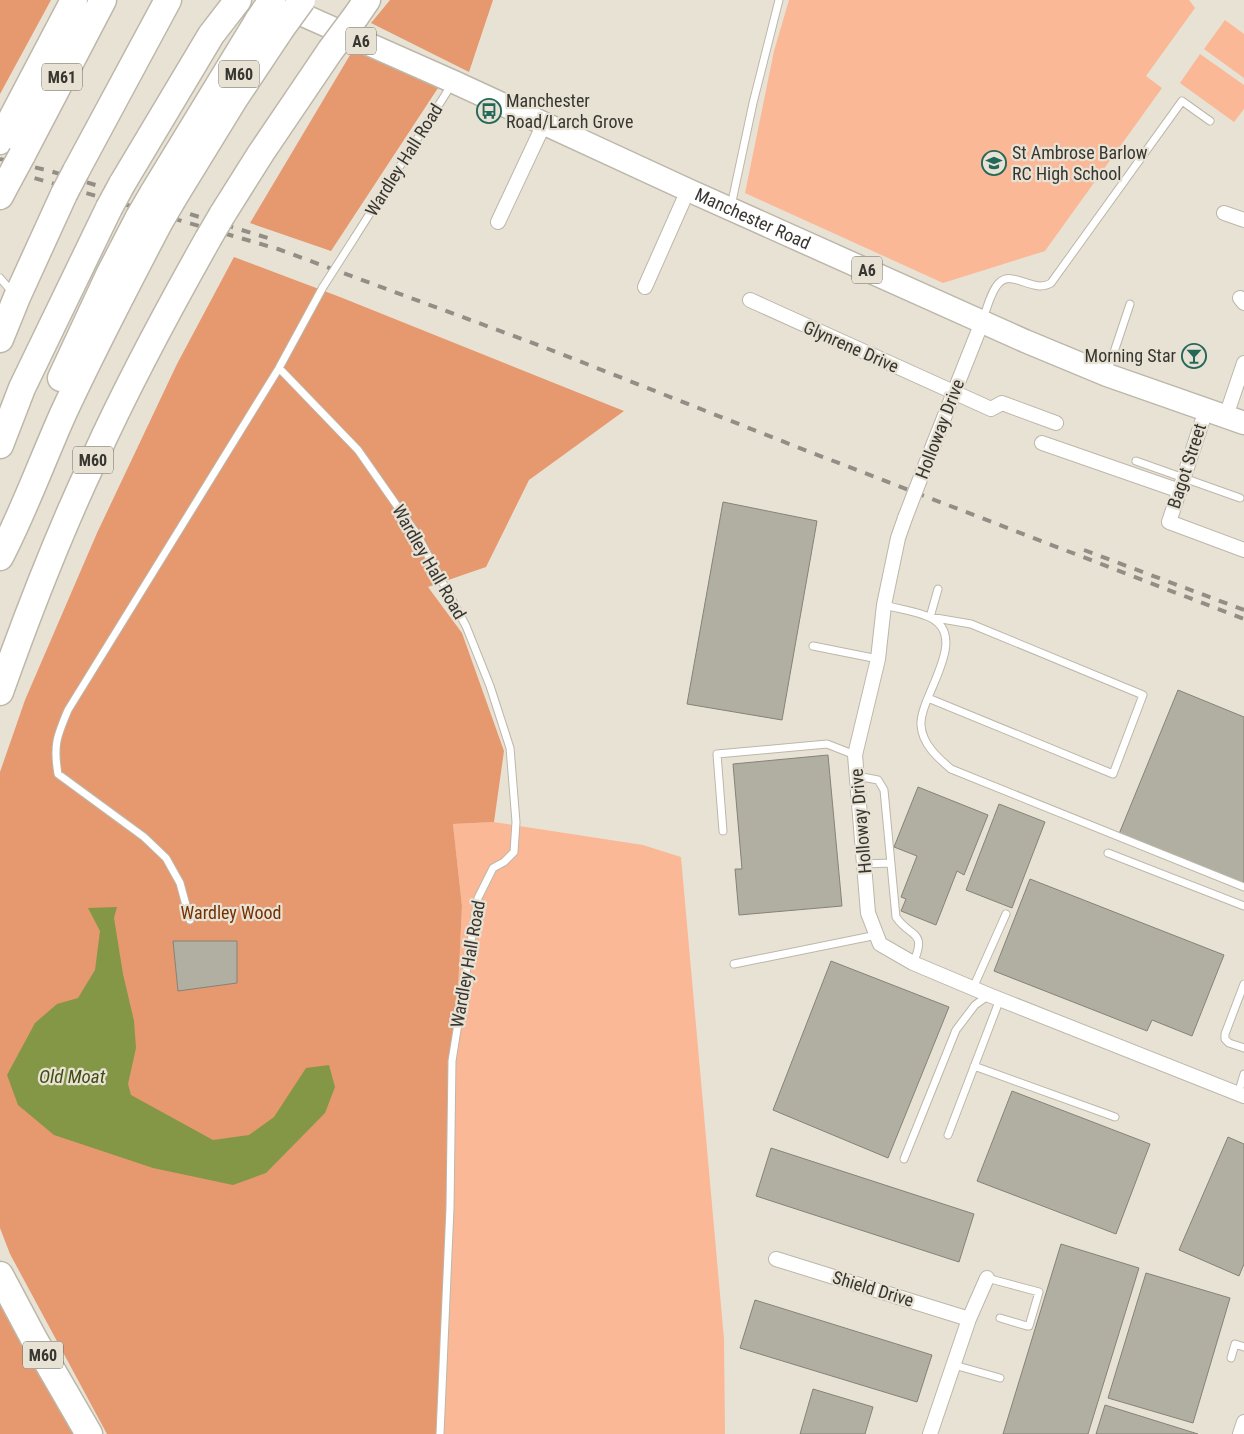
<svg xmlns="http://www.w3.org/2000/svg" width="1244" height="1434" font-family="'Roboto Condensed',sans-serif">
<rect width="100%" height="100%" fill="#e8e2d5"/>
<path fill="#fab896" d="M789,0H1189L1195,8L1146,76L1162,88L1045,251L943,283L745,193L774,51Z
M1225,20L1244,34V78L1204,49Z
M1200,54L1244,85V109L1234,122L1180,83Z
M494,822L643,845L681,857L724,1339L725,1434H437L462,906L453,824Z"/>
<path fill="#e6986f" d="M0,0H51L0,94Z
M390,0H493L469,72L371,23Z
M353,50L438,88L331,251L250,223Z
M234,257L340,297L624,411L529,480L486,567L428,587L462,633L504,751L494,822L453,824L462,906L437,1434H107L10,1254L0,1228V772L25,700L97,533L177,364Z
M0,1297L76,1434H0Z"/>
<path fill="#849747" d="M117,907L114,918L123,974L134,1021L136,1048L128,1084L131,1095L213,1140L249,1135L274,1117L306,1068L329,1065L335,1087L325,1113L266,1173L233,1185L153,1168L54,1135L18,1105L7,1075L35,1023L57,1004L78,998L95,970L100,931L88,908Z"/>
<path fill="#b0afa1" stroke="#858377" d="M723,502L817,521L782,720L687,704Z
M1178,690L1244,717V884L1119,834Z
M828,755L842,906L739,915L735,869H742L733,764Z
M918,787L988,815L964,875L957,871L936,925L901,911L906,899L901,897L917,856L894,847Z
M999,804L1045,822L1012,908L966,890Z
M1030,879L1224,955L1192,1036L1152,1020L1147,1031L994,971Z
M173,941H237V983L178,991Z
M831,961L949,1007L888,1158L773,1110Z
M1012,1091L1150,1144L1116,1234L977,1181Z
M1228,1137L1244,1144V1264L1239,1276L1179,1250Z
M771,1148L974,1214L959,1262L756,1196Z
M1061,1244L1139,1268L1088,1434H1003Z
M1146,1273L1230,1298L1193,1423L1108,1398Z
M755,1300L932,1355L917,1402L740,1348Z
M813,1389L873,1407L865,1434H800Z
M1105,1405L1198,1434H1096Z"/>
<g fill="none" stroke-linecap="round" stroke-linejoin="round">
<defs>
<path id="lane" d="M731,206L753,103L779,0
M355,237L452,84
M0,278L13,293
M983,319C987,308 991,291 999,283C1013,269 1033,294 1051,283L1182,101L1210,121
M279,368L358,450L416,533L466,626L490,686L510,748L516,822L514,852L504,862L493,868L478,898L452,1061L450,1208L440,1434
M1107,373L1130,304
M1136,461L1240,498
M884,605C899,609 916,611 929,617C972,636 919,697 921,725C922,744 938,758 951,769L1244,887
M813,646L878,659
M928,698L1113,774L1143,695L971,624L930,617L938,589
M857,776L878,780L884,790L896,917C910,938 928,930 913,963
M723,831L717,754L827,744L855,755
M1108,853L1244,906
M864,864L891,863
M190,920L180,883L166,858L144,837L58,774C53,745 57,736 68,710L279,368L323,287
M734,964L877,935
M1244,984L1225,1034V1039L1229,1043L1244,1048
M973,988L1006,914
M974,1066L1115,1117
M1238,1094L1244,1074
M948,1135L1000,999
M904,1159L956,1030L975,1005L989,995
M987,1278L1039,1292L1029,1326H1027L1000,1318
M1231,1358L1235,1344L1244,1347
M954,1365L1000,1378"/>
<path id="street" d="M1224,213L1244,220
M498,222L544,124
M645,287L688,190
M1240,298L1244,303
M750,300L991,409L1002,403L1056,423
M1206,410L1169,522L1244,550
M1226,416L1244,363
M934,443L982,322
M1042,443L1180,491
M905,518L898,538L884,605L878,659L855,755L868,913L880,944L913,963L989,995L1244,1096
M776,1259L969,1319
M930,1434L969,1319L987,1278
M1240,1434L1244,1422"/>
<g id="primary">
<path id="s1" d="M278,4L454,82L688,190L1025,341L1107,375L1244,423"/>
</g>
<path id="highway" d="M356,16L367,0
M0,141L74,0
M22,155L103,0
M76,171L168,0
M122,184L211,35L238,0
M153,193L259,19
M0,196L9,179
M173,199L235,98L281,29
M222,215L261,153L330,51
M0,339L17,297L64,194
M61,378L109,275L139,217
M0,445L22,388L109,208
M0,557C24,511 42,461 63,414C93,349 126,286 159,223
M0,692C28,613 59,533 95,457C129,382 168,310 208,239
M0,1275L34,1339L89,1434"/>
</defs>
<use href="#lane" stroke="#bdb7aa" stroke-width="9"/>
<use href="#street" stroke="#bdb7aa" stroke-width="16"/>
<use href="#primary" stroke="#bdb7aa" stroke-width="25"/>
<use href="#highway" stroke="#bdb7aa" stroke-width="29"/>
<use href="#lane" stroke="#fff" stroke-width="7"/>
<use href="#street" stroke="#fff" stroke-width="14"/>
<use href="#primary" stroke="#fff" stroke-width="22"/>
<use href="#highway" stroke="#fff" stroke-width="26"/>
<path stroke="#928e85" stroke-width="4" stroke-dasharray="9 9" stroke-linecap="butt" d="M0,159L50,171L271,239
M0,168L278,249L541,346L797,447L1244,619
M1084,550L1244,610"/>
<defs>
<path id="lane-bridge" d="M323,287L355,237"/>
<path id="street-bridge" d="M905,518L934,443"/>
<path id="highway-bridge" d="M259,19L272,0
M281,29L302,0
M330,51L356,16
M9,179L22,155
M64,194L76,171
M109,208L122,184
M139,217L153,193
M159,223L173,199
M208,239L222,215"/>
</defs>
<use href="#lane-bridge" stroke="#bdb7aa" stroke-width="9" stroke-linecap="butt"/>
<use href="#street-bridge" stroke="#bdb7aa" stroke-width="16" stroke-linecap="butt"/>
<use href="#highway-bridge" stroke="#bdb7aa" stroke-width="29" stroke-linecap="butt"/>
<use href="#lane-bridge" stroke="#fff" stroke-width="7"/>
<use href="#street-bridge" stroke="#fff" stroke-width="14"/>
<use href="#highway-bridge" stroke="#fff" stroke-width="26"/>
</g>
<defs>
<symbol id="bus-ring" viewBox="-11 -11 22 22"><circle r="9.5" fill="#e8e2d5" stroke="#246859" stroke-width="1.5"/><path d="M-5-6H5V4H4V6H2V4H-2V6H-4V4H-5ZM-3.5-4V0h7V-4ZM-3.5 1.2v1.5H-2V1.2ZM2 1.2v1.5H3.5V1.2Z" fill="#246859"/></symbol>
<symbol id="school-ring" viewBox="-11 -11 22 22"><circle r="9.5" fill="#e8e2d5" stroke="#246859" stroke-width="1.5"/><path d="M0-5L7-2L0 1L-7-2ZM-4 1L0 2.5L4 1V4Q0 6-4 4Z" fill="#246859"/></symbol>
<symbol id="bar-ring" viewBox="-11 -11 22 22"><circle r="9.5" fill="#e8e2d5" stroke="#246859" stroke-width="1.5"/><path d="M-6-5H6L.8 .8V4.5H3.5V6h-7V4.5H-.8V.8Z" fill="#246859"/></symbol>
</defs>
<g fill-rule="evenodd">
<use href="#bus-ring" x="475" y="97" width="28" height="28"/>
<use href="#school-ring" x="980" y="149" width="28" height="28"/>
<use href="#bar-ring" x="1180" y="342" width="28" height="28"/>
</g>
<g text-anchor="middle" stroke-width="4.5" stroke-linejoin="round" paint-order="stroke">
<g fill="#e8e2d5" stroke="#6d6a62" stroke-width="1">
<rect x="346" y="27.5" width="30" height="27" rx="4"/>
<rect x="219" y="60.5" width="40" height="27" rx="4"/>
<rect x="42" y="63.5" width="40" height="27" rx="4"/>
<rect x="852" y="256.5" width="30" height="27" rx="4"/>
<rect x="73" y="446.5" width="40" height="27" rx="4"/>
<rect x="23" y="1341.5" width="40" height="27" rx="4"/>
</g>
<g font-size="16" font-weight="bold" fill="#383631">
<text x="361" y="47">A6</text>
<text x="239" y="80">M60</text>
<text x="62" y="83">M61</text>
<text x="867" y="276">A6</text>
<text x="93" y="466">M60</text>
<text x="43" y="1361">M60</text>
</g>
<g font-size="18" fill="#383631" stroke="#e8e2d5" text-anchor="start">
<text x="506" y="107">Manchester<tspan x="506" dy="21">Road/Larch Grove</tspan></text>
<text x="1012" y="159">St Ambrose Barlow<tspan x="1012" dy="21">RC High School</tspan></text>
<text x="1176" y="362" text-anchor="end">Morning Star</text>
</g>
<g font-size="18" fill="#383631" stroke="#e8e2d5">
<text transform="translate(404 160) rotate(-58)" y="6">Wardley Hall Road</text>
<text dy="6" stroke="none"><textPath href="#s1" startOffset="521">Manchester Road</textPath></text>
<text transform="translate(851 347) rotate(24)" y="6">Glynrene Drive</text>
<text transform="translate(940 429) rotate(-69)" y="6">Holloway Drive</text>
<text transform="translate(1187 466) rotate(-72)" y="6">Bagot Street</text>
<text transform="translate(429 562) rotate(60)" y="6">Wardley Hall Road</text>
<text transform="translate(861 821) rotate(-95)" y="6">Holloway Drive</text>
<text transform="translate(468 964) rotate(-80)" y="6">Wardley Hall Road</text>
<text transform="translate(873 1289) rotate(17)" y="6">Shield Drive</text>
</g>
<g font-size="18" fill="#753000" stroke="#e8e2d5">
<text x="231" y="919">Wardley Wood</text>
</g>
<g font-size="19" font-style="italic" fill="#3f4c10" stroke="#e8e2d5">
<text x="72" y="1083">Old Moat</text>
</g>
</g>
</svg>
